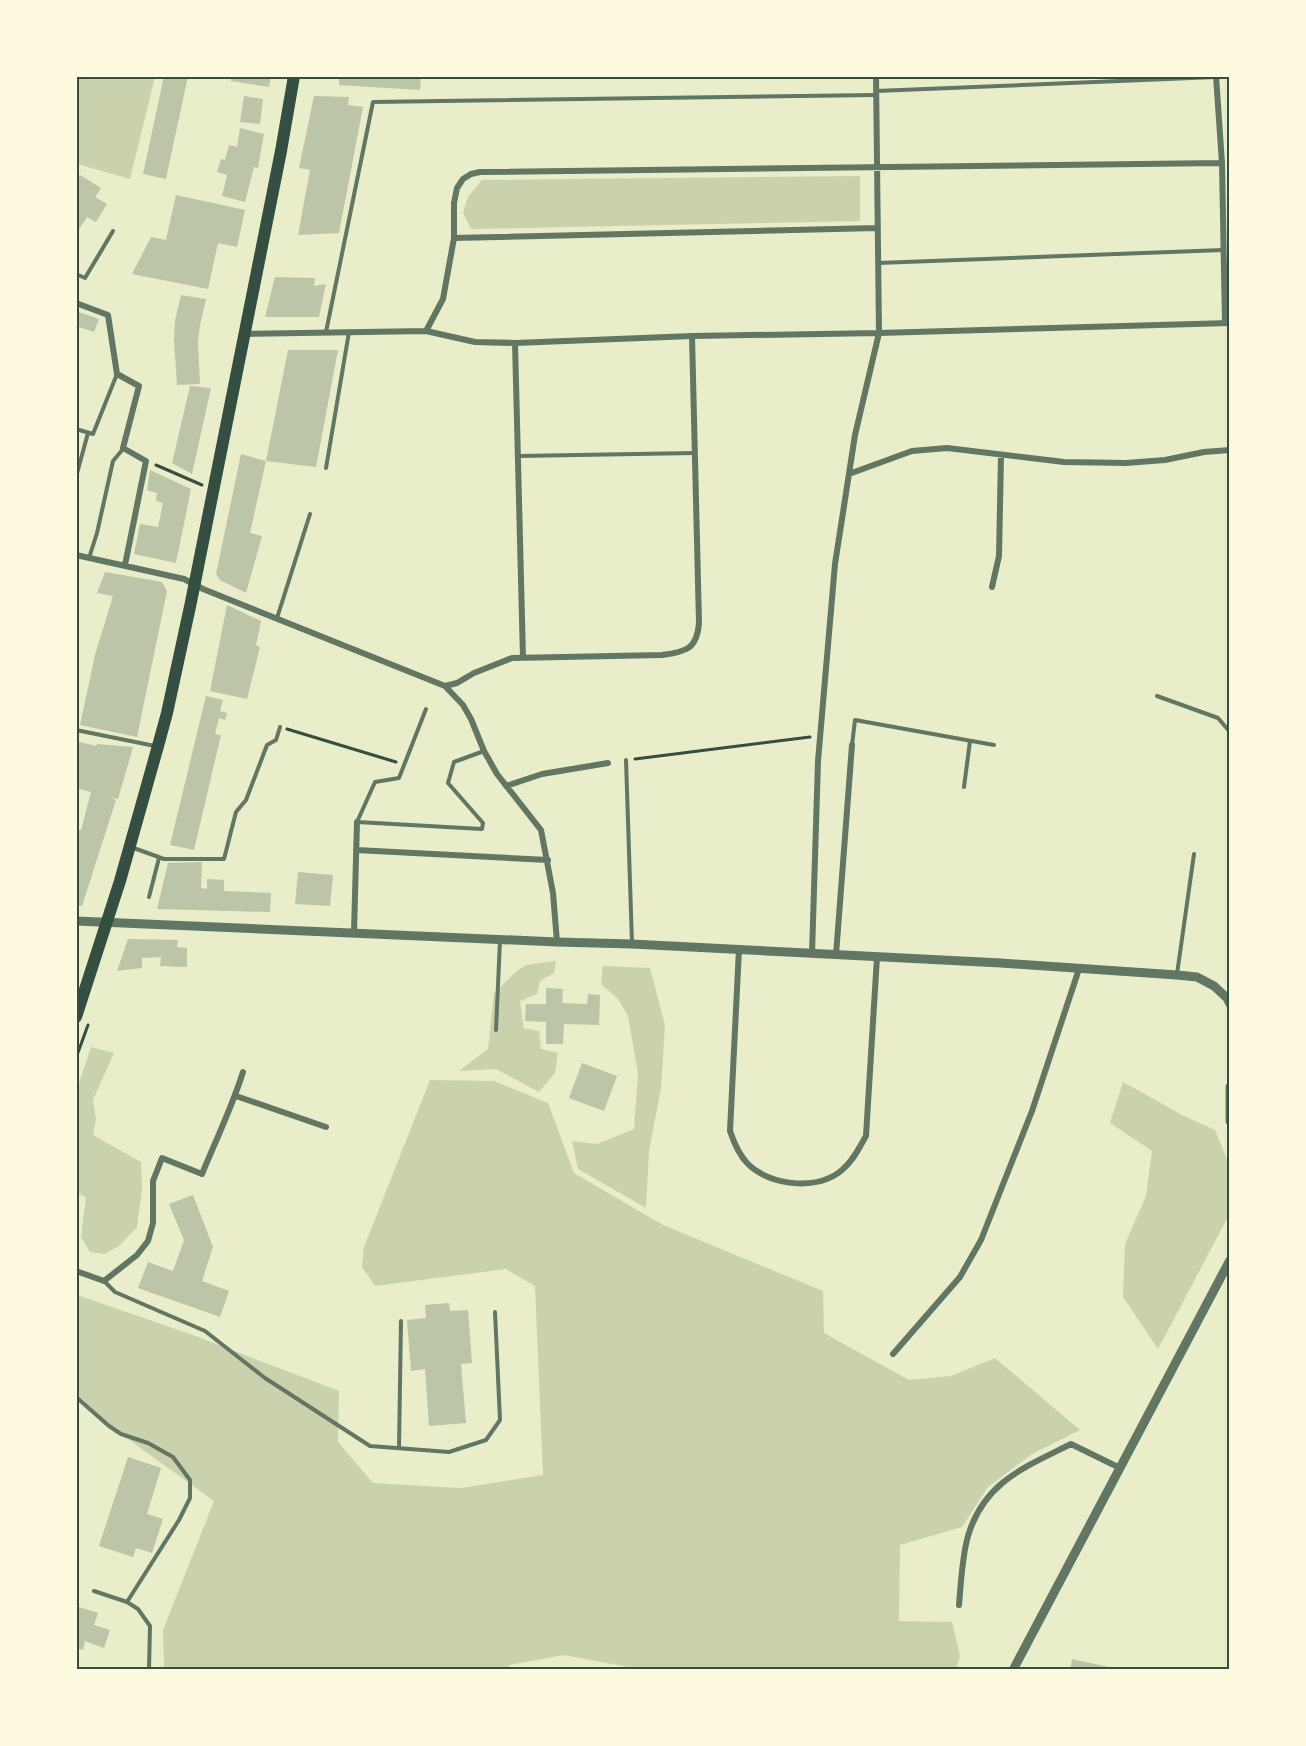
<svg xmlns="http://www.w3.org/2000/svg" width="1306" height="1746" font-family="Poppins,sans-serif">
<rect width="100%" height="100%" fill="#e9edc9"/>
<path fill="#cad2ad" d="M76,77H155L130,179L77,164Z
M860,176V221L471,229L463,213L468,197L482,180Z
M556,961L554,973L540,981L537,994L520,1001L524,1028L539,1031L541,1049L558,1053L555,1073L539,1092L496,1069L459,1071L488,1049L494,993L517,971L526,965Z
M603,966L650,968L665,1025L661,1088L649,1151L646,1208L578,1169L572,1141L597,1144L634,1129L638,1073L628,1016L618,999L601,984Z
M91,1047L114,1053L93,1100L96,1119L93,1135L141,1162L142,1189L137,1227L119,1246L104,1254L90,1252L81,1237L86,1197L77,1193V1089Z
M430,1080L494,1081L548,1103L574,1173L663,1225L823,1291L824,1333L909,1380L951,1376L995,1358L1080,1430L1032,1454L988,1487L962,1527L900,1545L899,1621L952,1622L960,1656L956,1669L644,1670L564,1655L509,1665L510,1670H163L164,1666L163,1630L214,1501L107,1424L77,1398V1295L193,1335L339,1391L338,1442L373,1483L461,1488L543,1475L535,1286L506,1269L375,1286L362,1267L364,1247Z
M1123,1082L1184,1116L1215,1130L1229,1164V1215L1158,1349L1123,1297L1125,1244L1146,1196L1152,1151L1110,1123Z"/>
<path fill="#bcc5a7" d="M164,76H188L166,179L143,174Z
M231,76H271L269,87L231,81Z
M339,76H421L420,90L339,85Z
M244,96L263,99L260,124L240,122Z
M314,96L349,97L348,105L363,107L339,233L298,235L310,170L299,168Z
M240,128L264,134L258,168L254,167L245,202L222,196L227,175L217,172L221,159L225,160L229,145L237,147Z
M80,175L101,188L95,197L107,204L96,222L87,217L76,234V180Z
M176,195L245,210L237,247L218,243L208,289L132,274L151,237L166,240Z
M275,277L315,278L314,286L326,284L319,317H265Z
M181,295L206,299L200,325L198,342L200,384L177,385L174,340L175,321Z
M76,311L99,319L94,332L76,326Z
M288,350H338L316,467L266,461L250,533L262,536L246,593L220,580L216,574L241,454L266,461Z
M190,386L211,388L192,474L172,463Z
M150,470L191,489L176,563L134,554L140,524L158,527L163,503L156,501L157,493L147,490Z
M105,572L162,582L167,591L137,737L80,725L95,655L113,596L97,593Z
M227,605L261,621L256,645L260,647L247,699L210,691Z
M206,696L223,700L220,711L227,713L225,720L219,718L215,734L221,735L194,850L170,845Z
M76,741L96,746L97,744L133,747L118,799L110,797L116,800L82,906H76V829L81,830L91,792L76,788Z
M202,862L201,888L207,889V879L224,880V891L271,893L270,912L157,909L168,863Z
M298,872L333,875L330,906L295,904Z
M128,939L178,940L177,947L187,948V967L160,966L161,957L142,958V968L117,971Z
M546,988L563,989L562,1003L587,1004L588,994L600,995L599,1025L564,1024L563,1044H546V1022L525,1021L526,1004H546Z
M582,1063L617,1076L604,1111L569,1098Z
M193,1195L213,1247L202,1281L229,1291L220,1317L138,1288L148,1262L173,1271L184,1240L169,1204Z
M449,1303L450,1311L468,1310L472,1363L461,1364L466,1423L429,1426L425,1369L411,1371L407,1320L426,1318L425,1305Z
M128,1457L161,1468L147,1514L163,1519L152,1553L136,1548L133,1557L99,1546Z
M76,1606L98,1613L94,1625L110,1630L104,1648L85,1641L83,1650L76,1648Z
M1072,1659L1109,1667V1670H1070Z"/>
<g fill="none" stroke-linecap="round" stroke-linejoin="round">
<path stroke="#344e41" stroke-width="3" d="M156,465L202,485
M287,729L396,762
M635,759L810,737
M76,1058L88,1025"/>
<path stroke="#617663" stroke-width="4" d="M876,91L1216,77
M878,263L1223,250
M76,274L85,278L113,231
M326,332L373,102L875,95
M76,429L93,434L117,374
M518,456L695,453
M326,468L349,332
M76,477L88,433
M89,558L97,533L113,461L123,449
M277,618L310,514
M1157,696L1218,718L1230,732
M426,709L399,778L375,782L357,822L482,829L483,823L448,783L454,762L484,751
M76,730L155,746
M852,745L855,720L994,745
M626,760L632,943
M964,787L970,741
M131,847L164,859H224L236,812L246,800L267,745L276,740L280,727
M149,897L159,858
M1177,974L1194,854
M496,1030L500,940
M104,1281L115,1292L205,1331L265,1378L370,1446L449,1452L486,1440L500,1420L495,1312
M76,1397L109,1426L121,1434L148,1443L173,1457L190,1480V1498L179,1520L127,1602L138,1609L150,1626L149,1670
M399,1448L401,1321
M94,1591L127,1602"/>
<path stroke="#617663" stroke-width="6" d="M1216,76L1222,163L1225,323
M454,238L877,228
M76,303L108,315L117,374L139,386L123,448L146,461L125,565
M426,331L475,342L515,343L692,336L879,333L1230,323
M244,334L426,331L443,299L454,238V203L457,188L463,179L471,174L480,172L1222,163
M515,343L523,658
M849,474L912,451L947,448L1064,462L1126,463L1165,460L1204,452L1230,450
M76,555L184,579L203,589L445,686L463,705L471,719L484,751L497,774L541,830L553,893L557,942
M992,587L999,556L1001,455
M445,686L457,683L474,673L512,658L662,655C686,652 697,649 699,623L692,336
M506,786L542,774L608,763
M356,850L548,860
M354,932L357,822
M739,949L730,1131C734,1143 739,1155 748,1164C770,1186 818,1191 842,1170C853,1161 859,1148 866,1136L877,957
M812,954L818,761L835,564L855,435L879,333L876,76
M836,955L852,745
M236,1096L326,1127
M76,1271L104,1281L137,1255L148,1241L153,1223V1181L162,1158L202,1174C216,1140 232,1107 243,1072
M893,1354L960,1277L981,1240L1032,1111L1079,969
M959,1605C961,1582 962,1557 968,1536C984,1482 1025,1467 1071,1444L1120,1468"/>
<path stroke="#617663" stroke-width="9" d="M76,921L557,942L632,944L1001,963L1177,975L1197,977L1214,986L1227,998L1230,1004
M1230,1087V1121
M1013,1670L1230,1260"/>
<path stroke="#344e41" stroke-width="12" d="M76,1017L120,881L158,746L167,713L191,602L281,151L294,76"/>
</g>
<rect width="1306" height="1746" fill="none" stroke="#fefae0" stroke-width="156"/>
<rect x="78" y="78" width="1150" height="1590" fill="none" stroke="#344e41" stroke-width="2"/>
</svg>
